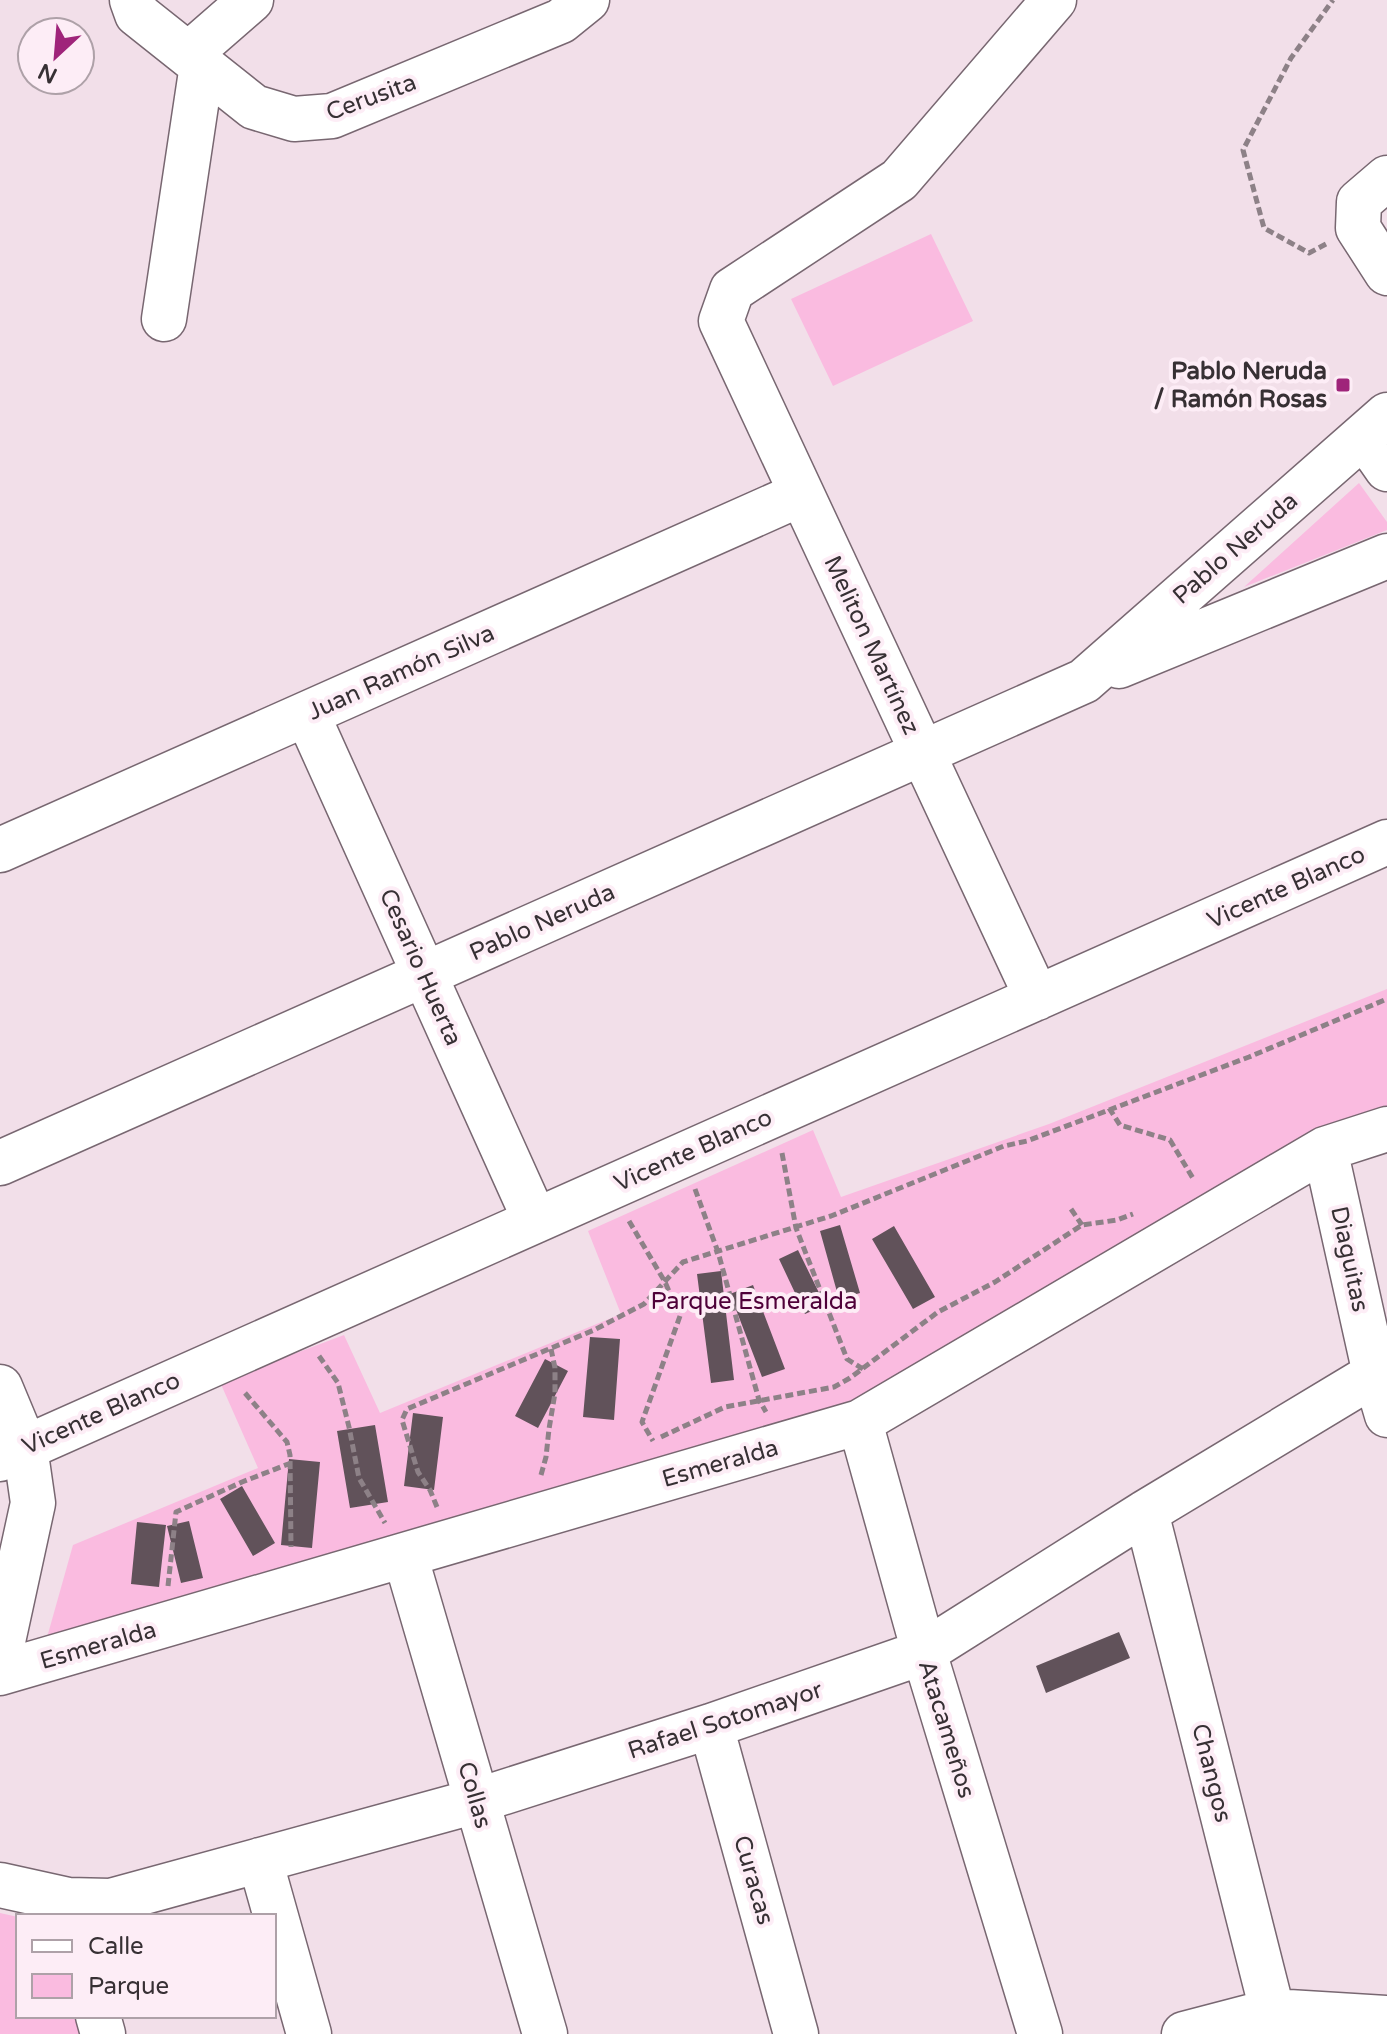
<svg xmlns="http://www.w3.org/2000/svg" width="1387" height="2034" font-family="'Varela Round',sans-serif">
<rect width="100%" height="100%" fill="#f2dfe9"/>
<path fill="#fabbe0" d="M931,234L973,321L833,386L791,299Z
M1359,483L1387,522V530L1244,587Z
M1387,989V1106L1313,1131L833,1415L46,1641L73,1545L258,1468L220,1382L344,1335L380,1413L621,1314L588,1231L813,1130L841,1197L1049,1124Z
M0,1913L18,1917V2016H80L85,2034H0Z"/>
<path fill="#61525a" d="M840,1225L860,1293L839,1299L820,1231Z
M894,1226L935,1297L913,1309L872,1239Z
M798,1250L825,1305L805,1314L779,1259Z
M721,1271L734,1380L711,1383L697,1274Z
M753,1285L785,1369L762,1377L730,1294Z
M590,1337L620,1339L614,1420L583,1417Z
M545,1359L568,1371L538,1428L515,1416Z
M413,1413L443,1417L434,1490L404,1486Z
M375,1425L388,1502L350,1508L337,1431Z
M289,1459L320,1462L312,1548L281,1545Z
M242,1486L275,1543L253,1556L220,1499Z
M189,1521L203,1578L181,1583L167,1526Z
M137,1522L166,1525L159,1587L131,1584Z
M1119,1632L1130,1658L1046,1693L1036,1666Z"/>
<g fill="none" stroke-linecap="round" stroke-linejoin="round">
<defs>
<path id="minor" d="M132,0L137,14L254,107L294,119L332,116L561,21L587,0
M189,54L251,0
M1387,178L1359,202L1358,228L1387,273
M164,319L202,65
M1364,436L1387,469
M1119,666L1387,556
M307,714L535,1220
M0,850L801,494
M1037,998L721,321L732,290L899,180L1054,0
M1325,1149L1375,1374L1387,1415
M0,1163L1084,681L1387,415
M0,1387L25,1447L33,1503L0,1655
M860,1422L924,1652L1040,2034
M0,1459L1387,842
M1146,1512L1278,2034
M405,1555L545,2034
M0,1673L860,1422L1325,1149L1387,1129
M711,1726L796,2034
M260,1860L309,2034
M0,1885L68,1900L111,1901L476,1801L711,1726L924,1652L1146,1512L1375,1374L1387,1370
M98,2016L103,2034
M1184,2034L1272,2011L1387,2018"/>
</defs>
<use href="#minor" stroke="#786771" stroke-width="47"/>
<path stroke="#8d8187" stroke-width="5" stroke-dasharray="8 4" stroke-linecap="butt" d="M1326,244L1309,253L1264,228L1243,150L1291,58L1333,0
M1109,1108L1120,1125L1170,1140L1194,1180
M782,1153L796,1228L847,1359L863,1369
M695,1189L718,1252L759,1400L766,1412
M1071,1209L1082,1225
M629,1221L665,1282L680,1316L642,1422L653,1441
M319,1356L338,1383L349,1427L359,1478L385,1523
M245,1393L287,1442L290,1455L291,1547
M661,1437L725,1407L834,1387L850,1378L938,1312L995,1282L1082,1225L1117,1220L1133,1214
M541,1475L546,1457L549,1429L555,1393V1368L551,1349
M437,1507L430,1490L418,1472L402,1420L407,1409L594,1330L644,1304L683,1262L831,1216L1004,1146L1027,1141L1249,1057L1387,999
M168,1586L176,1512L242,1482L291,1463"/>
<use href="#minor" stroke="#fff" stroke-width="44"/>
</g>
<rect fill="#9f247a" stroke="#fdedf6" stroke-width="3" x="1335" y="377" width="16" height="16" rx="4"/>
<g text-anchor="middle" stroke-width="8" stroke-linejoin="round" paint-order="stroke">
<g font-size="24" fill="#373034" stroke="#fdedf6">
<text transform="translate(371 97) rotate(-20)" y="8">Cerusita</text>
<text transform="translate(1235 548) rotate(-41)" y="8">Pablo Neruda</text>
<text transform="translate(872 645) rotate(65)" y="8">Meliton Martínez</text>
<text transform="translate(401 672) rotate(-24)" y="8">Juan Ramón Silva</text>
<text transform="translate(1286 887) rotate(-24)" y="8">Vicente Blanco</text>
<text transform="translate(542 922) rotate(-24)" y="8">Pablo Neruda</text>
<text transform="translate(421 967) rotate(66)" y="8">Cesario Huerta</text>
<text transform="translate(693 1150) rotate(-24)" y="8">Vicente Blanco</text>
<text transform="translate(1350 1259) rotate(78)" y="8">Diaguitas</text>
<text transform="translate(101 1413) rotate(-24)" y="8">Vicente Blanco</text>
<text transform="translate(720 1463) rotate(-16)" y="8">Esmeralda</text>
<text transform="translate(98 1645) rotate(-16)" y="8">Esmeralda</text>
<text transform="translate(725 1720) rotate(-18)" y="8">Rafael Sotomayor</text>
<text transform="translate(947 1729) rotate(73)" y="8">Atacameños</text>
<text transform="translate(1212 1773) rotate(76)" y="8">Changos</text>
<text transform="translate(475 1795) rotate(74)" y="8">Collas</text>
<text transform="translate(754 1880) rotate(74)" y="8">Curacas</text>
</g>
<g font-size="24" font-weight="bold" fill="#373034" stroke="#fdedf6" text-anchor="end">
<text x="1327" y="379">Pablo Neruda<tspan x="1327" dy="28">/ Ramón Rosas</tspan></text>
</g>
<g font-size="24" fill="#4f0039" stroke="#fdedf6">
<text x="754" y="1309">Parque Esmeralda</text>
</g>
</g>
<rect x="16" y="1914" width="260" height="104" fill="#fdedf6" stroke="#aea1a8" stroke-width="2"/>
<rect x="32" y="1940" width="40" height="12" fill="#ffffff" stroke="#aea1a8" stroke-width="2"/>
<text x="88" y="1954" font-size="24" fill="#373034">Calle</text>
<rect x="32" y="1974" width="40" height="24" fill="#fabbe0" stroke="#aea1a8" stroke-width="2"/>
<text x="88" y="1994" font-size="24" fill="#373034">Parque</text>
<g transform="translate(56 56) rotate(206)"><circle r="38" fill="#fdedf6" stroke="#aea1a8" stroke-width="2"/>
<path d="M0-6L14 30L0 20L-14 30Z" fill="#9f247a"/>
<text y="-12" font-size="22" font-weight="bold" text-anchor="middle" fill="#373034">N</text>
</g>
</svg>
